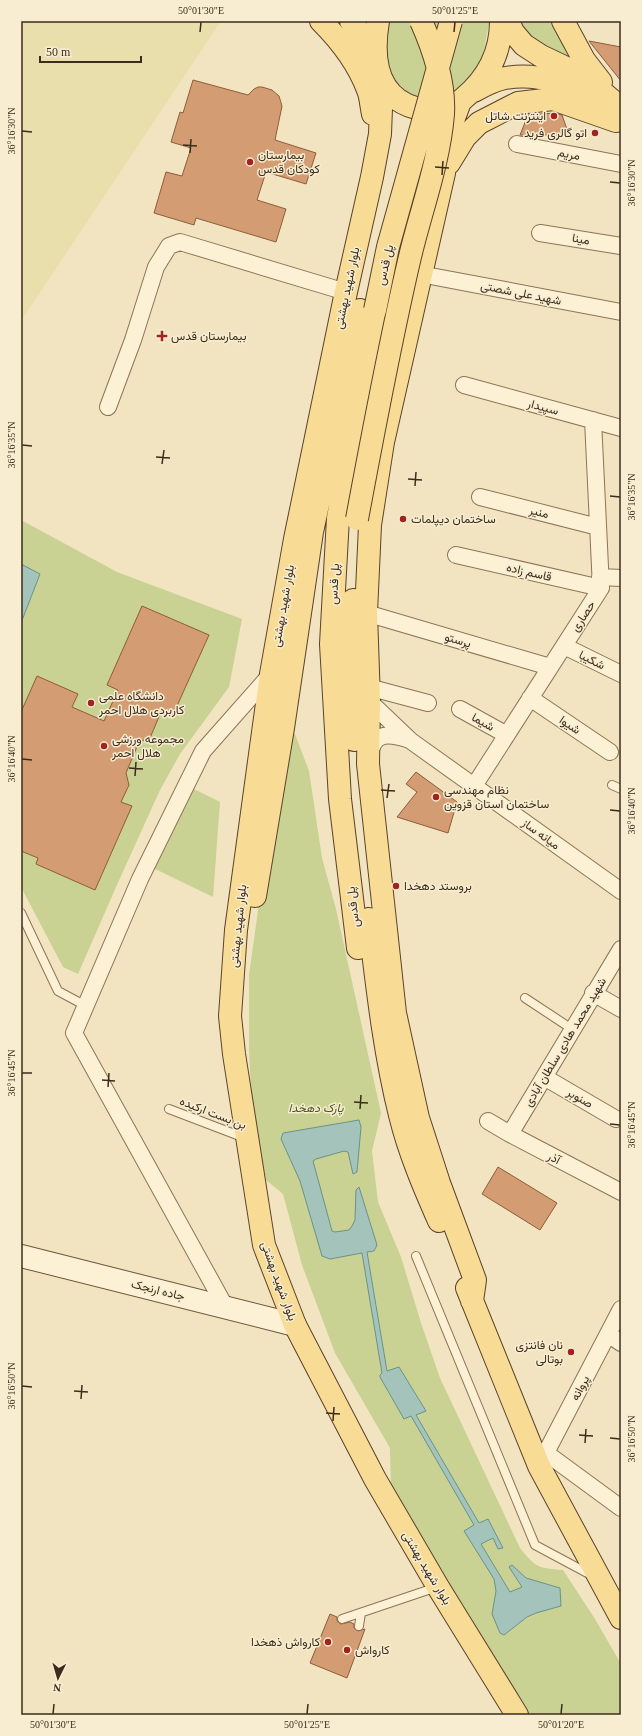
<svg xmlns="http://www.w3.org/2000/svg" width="642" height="1736" font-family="'Times New Roman',Vazirmatn,serif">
<rect width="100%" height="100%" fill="#f2e4c0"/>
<path fill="#e8dfad" d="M21,21H221L21,321Z"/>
<path fill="#c9d193" d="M388,21H489V23L483,56L471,75L456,92L444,98L424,97L405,93L388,73L385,39Z
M514,21H556L582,65L553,56Z
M21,520L117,572L242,619L229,687L180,754L160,790L116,887L78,974L63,967L21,887Z
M291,733L295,734L309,771L322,858L336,909L381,1113L372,1151L378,1202L401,1257L421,1323L440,1378L520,1548C536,1568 538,1568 563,1570L595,1619L621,1664V1715H526L391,1488L390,1448L335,1353L302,1265L283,1194L266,1180L252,1113L249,1049V975L263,875Z
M186,785L220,802L213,897L147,865Z"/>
<path fill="#a4c4bb" stroke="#6a9289" d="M21,564L40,574L21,623Z
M359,1120L361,1127L357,1172L353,1174L348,1152L344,1151L316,1159L313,1161L332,1231L335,1232L349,1230L352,1226L355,1220L356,1190L359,1187L377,1245L374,1251L367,1252L387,1371L399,1367L426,1411L416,1415L479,1523L488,1519L503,1548L498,1549L493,1538L481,1544L510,1592L522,1587L509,1567L512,1565L526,1578L560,1588L561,1606L536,1613L527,1617L504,1635L500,1633L492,1614L496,1591L494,1579L464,1531L474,1525L411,1416L404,1419L380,1377V1375L382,1373L362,1253L330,1259L322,1256L300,1181L281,1139L283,1133Z"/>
<path fill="#d39c73" stroke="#8e5d3a" d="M589,41L621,47V81Z
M193,80L248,95L254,89L258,87H262L272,90L279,96L282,106L275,140L316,153L306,184L266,172L257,200L286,209L276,242L196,218L194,225L154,213L166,172L182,176L191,148L171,142L180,112L183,113Z
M554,113L562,115L569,135H520L528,115Z
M142,606L209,635L172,717L161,712L150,738L139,742L126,773L129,785L121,802L132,806L95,890L36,864L38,858L21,851V712L37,676L78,694L72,707L104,721L118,690L107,685Z
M416,772L457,802L448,833L397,817L417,792L406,784Z
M498,1167L557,1203L540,1230L482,1194Z
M330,1614L337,1617V1621L341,1624L350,1622L354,1624V1628L358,1631L365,1629L347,1678L310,1663Z"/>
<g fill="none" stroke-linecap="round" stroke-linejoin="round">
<defs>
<path id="lane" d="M612,785L621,789
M21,913L58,991L86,1006
M525,998L572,1029
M169,1109L245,1138
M416,1256L535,1545L593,1576
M342,1619L437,1587
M359,1626L361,1613"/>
<path id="street" d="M517,144L621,164
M540,233L621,246
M420,274L621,312
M464,385L621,428
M108,407L133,340L156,267L169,246L180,242L346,292
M480,497L598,527
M456,555L601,588
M600,577L621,578
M366,613L550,667
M564,646L621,674
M368,687L428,703
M530,698L610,752
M369,701L411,741L621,891
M460,709L507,735
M370,755C373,730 391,734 410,740
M474,786L601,588L593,420
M593,993L621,1009
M544,1077L616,1119
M488,1121L510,1134L621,1192
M510,1134L621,949
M226,1308L74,1033L140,879L203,751L271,674
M608,1334L621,1343
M546,1453L621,1508
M539,1466L621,1309"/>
<path id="secondary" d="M21,1256L295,1325"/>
<path id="primary" d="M321,21C341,41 358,63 368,90C371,97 371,106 373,114
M351,21L357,29L376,60
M378,21C372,57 375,97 416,108C424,110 435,113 443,111C451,109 458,103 464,98C488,78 501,52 501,21
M508,21L513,32L524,45L541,56L583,76L621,108
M563,21L584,60L601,82
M382,83L380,134L372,177L346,292L295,539L271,674L236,930L230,1016L234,1054L264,1245L295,1325L375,1479L438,1587L517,1715
M474,91C483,86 494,80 505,78C539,72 573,84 599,106
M460,102L451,126L444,173L383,442L370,525L366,613L369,701L368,764L395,1013L418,1118L439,1183L475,1280L472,1301
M449,163L465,137L479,123L518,103L553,99L616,121
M353,600L351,633L354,740
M255,896L283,728L312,532L360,310
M369,919C377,985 384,1051 400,1115C409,1152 424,1187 439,1221
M358,948L340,799L331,644L338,518L375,310
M467,1288L539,1466L621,1618"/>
</defs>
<use href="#lane" stroke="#8d7456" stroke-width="10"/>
<use href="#street" stroke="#8d7456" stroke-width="18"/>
<use href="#secondary" stroke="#6e553a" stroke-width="24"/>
<use href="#primary" stroke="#5a422b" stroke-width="24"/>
<use href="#lane" stroke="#fcf0d5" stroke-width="8"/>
<use href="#street" stroke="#fcf0d5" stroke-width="16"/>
<use href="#secondary" stroke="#fcf0d5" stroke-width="22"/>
<use href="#primary" stroke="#f8db95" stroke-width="22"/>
<defs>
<path id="primary-bridge" d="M375,310L388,247L451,21
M357,519C373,433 389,347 409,261C420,213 439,164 443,114C445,82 434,50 421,21"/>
</defs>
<use href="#primary-bridge" stroke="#5a422b" stroke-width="24" stroke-linecap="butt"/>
<use href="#primary-bridge" stroke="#f8db95" stroke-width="22"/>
</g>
<path fill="none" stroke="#3b2c1c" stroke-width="1.5" d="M200,32L201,22M454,32L455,22M22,131L32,132M183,145L197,146M190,153L191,139M435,167L449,168M442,175L443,161M610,182L620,183M22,445L32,446M156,457L170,458M162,464L164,450M408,479L422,480M415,486L416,472M610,496L620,497M22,759L32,760M129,768L143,769M135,776L136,762M381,790L395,791M387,798L389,784M610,810L620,811M22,1073H32M102,1080L115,1081M108,1087L109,1073M354,1102L368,1103M360,1109L361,1095M610,1124L620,1125M22,1386L32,1387M74,1391L88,1392M81,1399L82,1385M326,1413L340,1414M333,1421L334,1407M579,1435L593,1436M610,1438L620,1439M585,1443L586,1429M53,1714L54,1704M307,1714L308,1704M561,1714L562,1704"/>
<g fill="#a12221" stroke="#f8edd1" stroke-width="1.5">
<circle cx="554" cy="116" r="4"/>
<circle cx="595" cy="133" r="4"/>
<circle cx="250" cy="162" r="4"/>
<path d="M160 330h4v4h4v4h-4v4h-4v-4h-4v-4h4z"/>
<circle cx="403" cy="519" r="4"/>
<circle cx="91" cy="703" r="4"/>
<circle cx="104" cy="746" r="4"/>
<circle cx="436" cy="797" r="4"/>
<circle cx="396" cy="886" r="4"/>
<circle cx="571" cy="1352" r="4"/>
<circle cx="328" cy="1642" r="4"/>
<circle cx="347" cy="1650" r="4"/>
</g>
<g text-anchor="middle" stroke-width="3" stroke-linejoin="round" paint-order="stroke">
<g font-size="12" fill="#3b2c1c" stroke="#f8edd1" text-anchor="start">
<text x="546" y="120" text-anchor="end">اینترنت شاتل</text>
<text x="587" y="137" text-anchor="end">اتو گالری فرید</text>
<text x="258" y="159">بیمارستان<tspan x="258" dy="14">کودکان قدس</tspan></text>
<text x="171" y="340">بیمارستان قدس</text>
<text x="411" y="523">ساختمان دیپلمات</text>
<text x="99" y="700">دانشگاه علمی<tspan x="99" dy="14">کاربردی هلال احمر</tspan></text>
<text x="112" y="743">مجموعه ورزشی<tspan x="112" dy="14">هلال احمر</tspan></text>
<text x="444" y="794">نظام مهندسی<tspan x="444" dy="14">ساختمان استان قزوین</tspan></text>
<text x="404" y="890">بروستد دهخدا</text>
<text x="563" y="1349" text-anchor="end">نان فانتزی<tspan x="563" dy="14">بوتالی</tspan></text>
<text x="320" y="1646" text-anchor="end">کارواش ذهخدا</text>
<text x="355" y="1654">کارواش</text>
</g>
<g font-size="12" fill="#3b2c1c" stroke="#f8edd1">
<text transform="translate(569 154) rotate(11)" y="4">مریم</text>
<text transform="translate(581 239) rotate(10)" y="4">مینا</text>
<text transform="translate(385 265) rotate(-77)" y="4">پل قدس</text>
<text transform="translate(347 288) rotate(-78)" y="4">بلوار شهید بهشتی</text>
<text transform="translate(521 293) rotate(11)" y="4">شهید علی شصتی</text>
<text transform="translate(543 407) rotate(15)" y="4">سپیدار</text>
<text transform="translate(539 512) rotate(14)" y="4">منیر</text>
<text transform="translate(529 572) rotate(13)" y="4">قاسم زاده</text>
<text transform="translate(334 584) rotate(-87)" y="4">پل قدس</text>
<text transform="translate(283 606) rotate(-80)" y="4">بلوار شهید بهشتی</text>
<text transform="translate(583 616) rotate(-57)" y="4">حصاری</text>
<text transform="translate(458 640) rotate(16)" y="4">پرستو</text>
<text transform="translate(592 660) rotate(26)" y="4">شکیبا</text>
<text transform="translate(483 722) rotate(29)" y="4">شیما</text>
<text transform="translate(570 725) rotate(34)" y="4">شیوا</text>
<text transform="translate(541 834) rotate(36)" y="4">میانه ساز</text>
<text transform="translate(353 907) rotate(-97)" y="4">پل قدس</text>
<text transform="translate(238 926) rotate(-84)" y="4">بلوار شهید بهشتی</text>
<text transform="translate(565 1042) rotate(-59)" y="4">شهید محمد هادی سلطان آبادی</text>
<text transform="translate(580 1098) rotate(30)" y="4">صنوبر</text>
<text transform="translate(213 1113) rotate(21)" y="4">بن بست ارکیده</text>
<text transform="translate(554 1158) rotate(27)" y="4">آذر</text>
<text transform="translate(279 1281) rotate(70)" y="4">بلوار شهید بهشتی</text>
<text transform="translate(158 1290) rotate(14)" y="4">جاده ارنجک</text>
<text transform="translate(580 1388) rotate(-63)" y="4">پروانه</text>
<text transform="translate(427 1568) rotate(59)" y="4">بلوار شهید بهشتی</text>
</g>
<g font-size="12" font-style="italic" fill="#4a5921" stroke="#f8edd1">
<text x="316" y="1112">پارک دهخدا</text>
</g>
</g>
<rect width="642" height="1736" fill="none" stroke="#f8edd1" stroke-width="44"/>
<g transform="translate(58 1678) rotate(185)" stroke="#f8edd1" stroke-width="3" paint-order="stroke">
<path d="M0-3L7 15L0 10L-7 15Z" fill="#3b2c1c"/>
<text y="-6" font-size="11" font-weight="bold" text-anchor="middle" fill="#3b2c1c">N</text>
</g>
<path d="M40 56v6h101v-6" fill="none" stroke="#3b2c1c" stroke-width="2"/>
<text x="46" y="56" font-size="12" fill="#3b2c1c" stroke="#f8edd1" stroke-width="3" paint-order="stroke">50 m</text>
<rect x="22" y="22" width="598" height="1692" fill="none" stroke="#3b2c1c" stroke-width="1.5"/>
<g font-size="10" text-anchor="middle" fill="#3b2c1c">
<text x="201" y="14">50°01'30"E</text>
<text x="455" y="14">50°01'25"E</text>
<text transform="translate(11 131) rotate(-90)" y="4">36°16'30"N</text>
<text transform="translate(631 183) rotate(-90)" y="4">36°16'30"N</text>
<text transform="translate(11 445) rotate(-90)" y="4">36°16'35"N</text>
<text transform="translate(631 497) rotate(-90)" y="4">36°16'35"N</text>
<text transform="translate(11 759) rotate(-90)" y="4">36°16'40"N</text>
<text transform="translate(631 811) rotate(-90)" y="4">36°16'40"N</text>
<text transform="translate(11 1073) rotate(-90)" y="4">36°16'45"N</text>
<text transform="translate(631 1125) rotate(-90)" y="4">36°16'45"N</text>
<text transform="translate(11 1386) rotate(-90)" y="4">36°16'50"N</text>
<text transform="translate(631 1439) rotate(-90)" y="4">36°16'50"N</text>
<text x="53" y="1728">50°01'30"E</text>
<text x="307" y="1728">50°01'25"E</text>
<text x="561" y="1728">50°01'20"E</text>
</g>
</svg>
